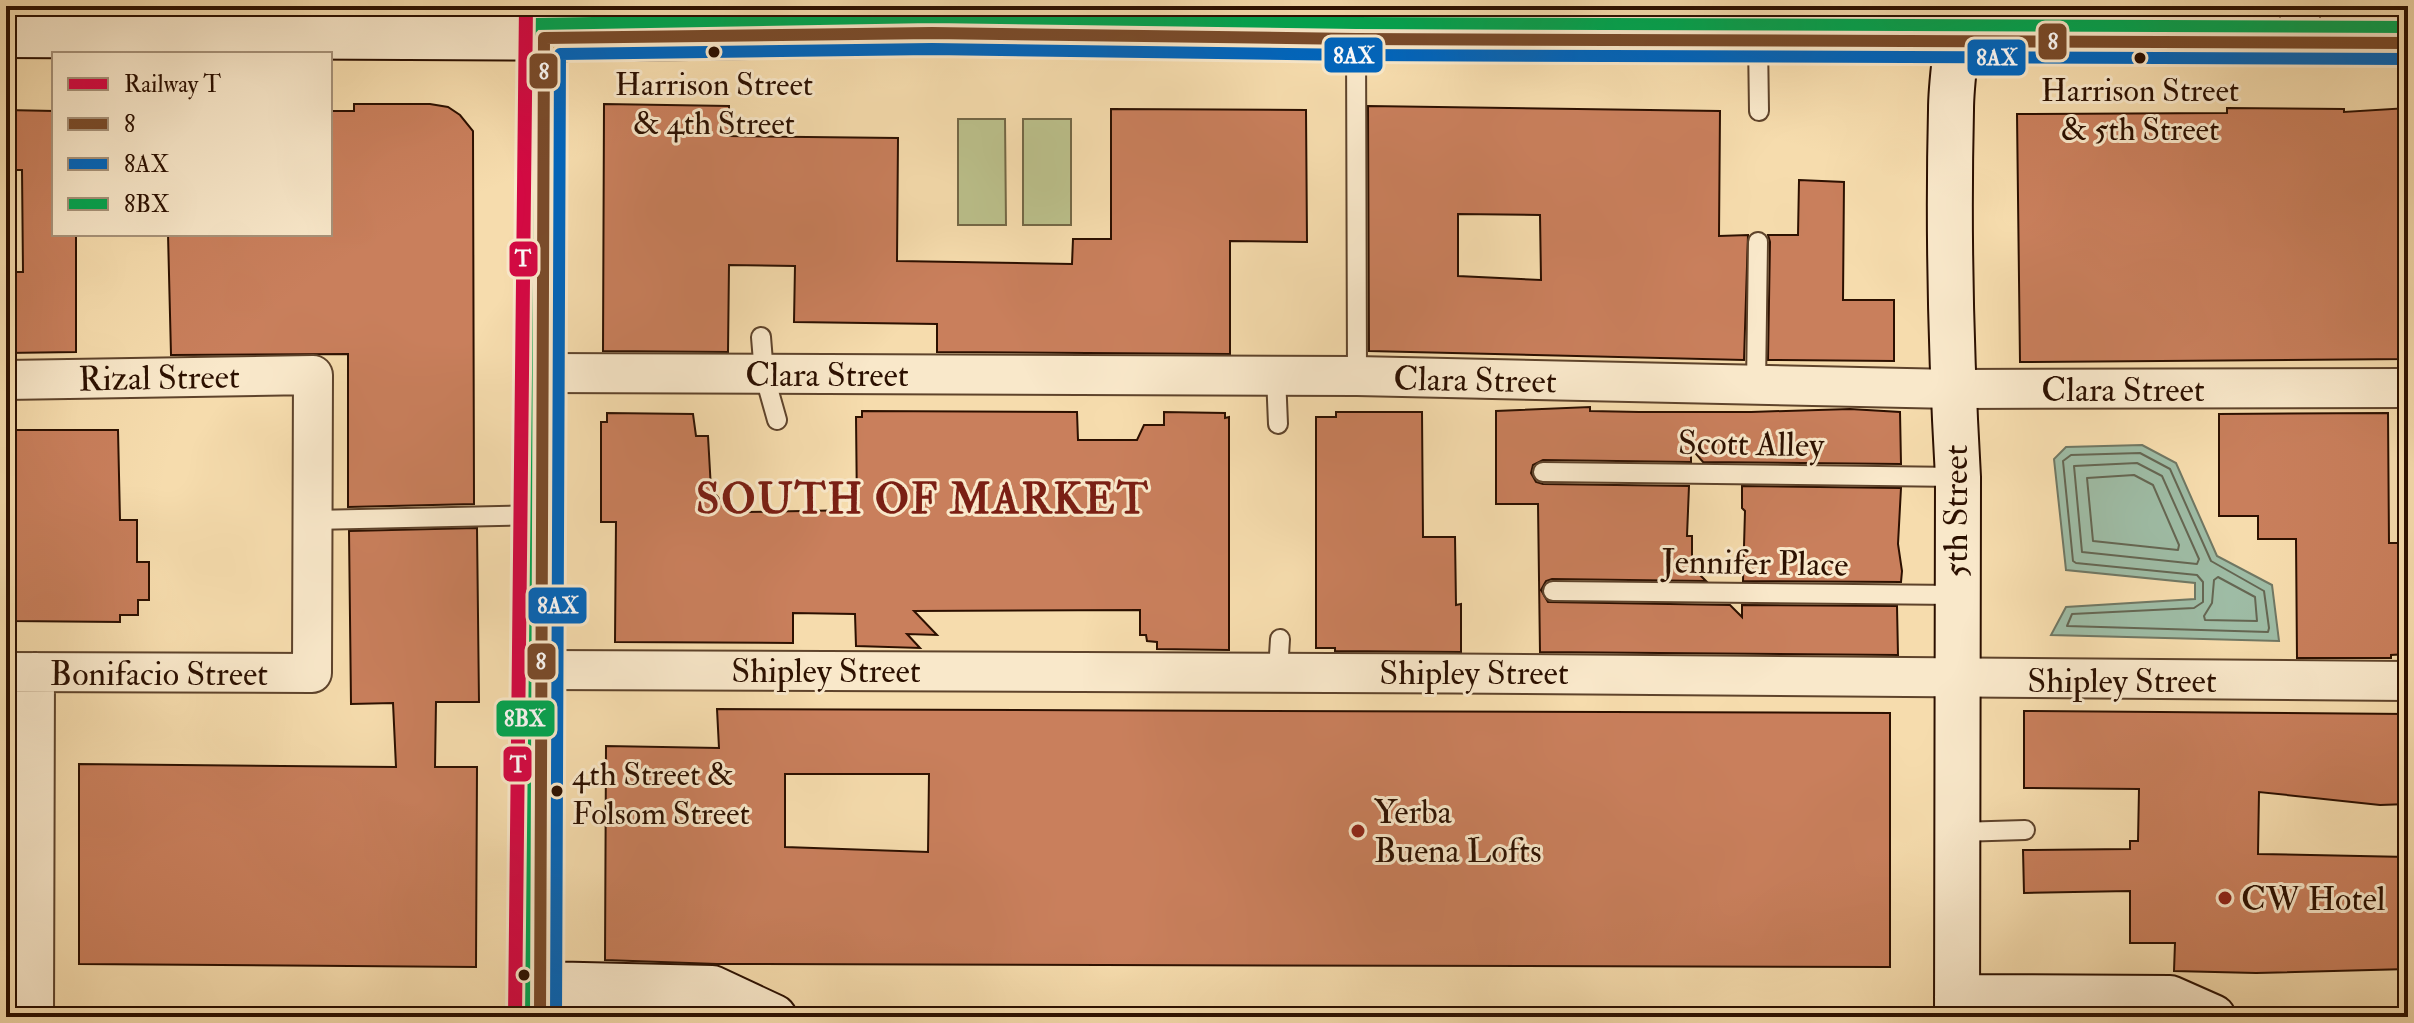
<svg xmlns="http://www.w3.org/2000/svg" width="2414" height="1023" font-family="'IM FELL Double Pica',serif">
<rect width="100%" height="100%" fill="#f6dcad"/>
<filter id="stains"><feTurbulence type="fractalNoise" baseFrequency=".0025" numOctaves="4"/><feColorMatrix values="0 0 0 0 .2 0 0 0 0 .09 0 0 0 0 .02 0 0 0 .5 -.17"/></filter>
<radialGradient id="worn" r=".72"><stop offset=".6" stop-color="#630" stop-opacity="0"/><stop offset="1" stop-color="#630" stop-opacity=".3"/></radialGradient>
<path fill="#bbc08b" stroke="#746846" stroke-width="2" d="M958,119H1005L1006,225H958Z
M1023,119H1071V225H1023Z"/>
<path fill="#9ebca5" stroke="#707763" stroke-width="2" d="M2142,445L2176,463L2217,556L2272,585L2279,641L2051,635L2066,607L2195,599V583L2066,570L2054,459L2066,447Z"/>
<g fill="none" stroke-linecap="round" stroke-linejoin="round">
<path stroke="#656652" stroke-width="2" d="M2140,453L2170,469L2211,561L2264,591L2269,628L2268,632L2067,626L2072,614L2194,608L2203,602V582L2197,575L2076,563L2073,561L2063,461L2071,455Z
M2137,463L2162,476L2199,559L2197,564L2082,552L2074,466Z
M2134,475L2153,485L2179,545L2178,550L2093,541L2087,478Z
M2218,577L2255,597L2257,621L2205,620L2204,616L2212,603L2214,580Z"/>
</g>
<path fill="#c97f5c" stroke="#2c1000" stroke-width="2" fill-rule="evenodd" d="M354,104H430L448,107L460,115L473,131L474,504L348,507V354L171,355L168,234H330V111H354Z
M604,104L729,106V136L898,138L897,261L1072,264L1073,239H1111V109L1306,110L1307,242L1230,241V354L937,352V324L794,322L795,266L729,265L728,352L603,351Z
M1368,106L1720,111L1719,236L1748,235L1744,360L1369,351ZM1458,214L1540,215L1541,280L1458,276Z
M2227,108L2344,109V112L2408,108V359L2020,362L2017,114L2227,113Z
M6,110L54,111V234H76V352L6,353V272H23L22,170H6Z
M1799,180L1844,182L1843,300H1894V361L1768,360L1770,242L1768,235H1798Z
M1590,407V411L1639,412H1751L1850,409L1900,412L1901,464L1703,462L1691,448V462L1543,460L1533,465L1531,473L1536,482L1543,484L1689,486L1687,536H1692V567L1706,581L1552,579L1546,581L1541,590L1548,602L1730,605L1742,617V605L1897,606L1898,655L1540,652L1538,504H1496V411Z
M862,411L1077,412L1078,440H1137L1144,425H1164V412L1225,413V418L1229,417V650L1157,649V642L1147,641L1146,635H1140V610L914,611L937,635L907,634L920,648L856,646L855,614L793,613V643L615,642L616,522H601V422H607V413L693,414L696,436H708L711,489L726,507L745,512L857,510L856,417H862Z
M1336,412H1422L1423,537H1455L1456,605L1461,604V652L1335,651V648H1316V417H1336Z
M2388,413L2389,543H2408V654L2391,655V658H2297L2296,539H2258V516H2219V414Z
M6,430H118L120,520H137V562H149V600H138V615H120V622L10,621V615H6Z
M1742,486L1901,488L1898,544L1902,571L1901,582L1743,581L1745,511L1742,508Z
M477,528L479,702H436L435,767H477L476,967L79,964V764L396,767L393,703L351,704L349,531Z
M717,709L1890,713V967L717,964L605,960L606,746L719,748ZM785,774H929L928,852L785,847Z
M2024,711L2408,714V804L2380,805L2259,792L2258,854L2408,857V969L2256,973L2174,971L2175,943H2130V891L2024,893L2023,850L2130,849V841H2138L2139,789L2024,788Z"/>
<g fill="none" stroke-linecap="round" stroke-linejoin="round">
<defs>
<path id="service" d="M1483,6L1484,38
M1356,39L1357,376
M1758,41L1759,111
M761,337L764,374L777,420
M1276,376L1278,424
M1756,386L1758,242
M1543,472L1958,477
M313,520L542,515
M1553,591L1956,595
M1278,671L1280,639
M1958,832L2025,830"/>
<path id="minor" d="M2300,6V42
M542,373L1357,376L1953,389L2408,388
M6,380L313,375L312,673L6,672
M540,670C1163,668 1785,678 2408,681
M34,1017L35,672"/>
<path id="secondary" d="M6,35L630,38L932,33L1356,39L2408,43
M540,984L712,988L774,1017
M1957,997L2170,998L2213,1017
M540,1017L544,38L550,8
M1957,1017L1958,477C1951,355 1948,232 1951,110C1951,75 1959,41 1959,6"/>
<path id="motorway" d="M1925,6L1959,41
M544,38L572,6"/>
</defs>
<use href="#service" stroke="#5e432b" stroke-width="22"/>
<use href="#minor" stroke="#5e432b" stroke-width="42"/>
<use href="#secondary" stroke="#2c1000" stroke-width="48"/>
<use href="#motorway" stroke="#2c1000" stroke-width="48"/>
<use href="#service" stroke="#f9e8ca" stroke-width="18"/>
<use href="#minor" stroke="#f9e8ca" stroke-width="38"/>
<use href="#secondary" stroke="#f9e8ca" stroke-width="44"/>
<use href="#motorway" stroke="#ebbe76" stroke-width="44"/>
<defs>
<path id="bus-1" d="M540,1017L544,38L932,33L1356,39L2408,43"/>
<path id="bus-2" d="M556,1017L560,54L932,49L1356,55L2408,59"/>
<path id="bus-3" d="M524,1017L528,38L531,29L536,24L932,17L1356,23L2408,27"/>
</defs>
<use href="#bus-1" stroke="#f9e8ca" stroke-width="18"/>
<use href="#bus-2" stroke="#f9e8ca" stroke-width="18"/>
<use href="#bus-3" stroke="#f9e8ca" stroke-width="18"/>
<use href="#bus-1" stroke="#7a4b2a" stroke-width="12"/>
<use href="#bus-2" stroke="#0065bd" stroke-width="12"/>
<use href="#bus-3" stroke="#00a651" stroke-width="12"/>
<defs>
<path id="rail-1" d="M515,1017L526,6"/>
</defs>
<use href="#rail-1" stroke="#f9e8ca" stroke-width="20"/>
<use href="#rail-1" stroke="#d40843" stroke-width="14"/>
</g>
<g fill="#2c1000" stroke="#f9e8ca" stroke-width="3">
<circle cx="714" cy="52" r="7"/>
<circle cx="2140" cy="58" r="7"/>
<circle cx="557" cy="791" r="7"/>
<circle cx="524" cy="975" r="7"/>
</g>
<g fill="#8f2418" stroke="#f9e8ca" stroke-width="3">
<circle cx="1358" cy="831" r="8"/>
<circle cx="2225" cy="898" r="8"/>
</g>
<g text-anchor="middle" stroke-width="6" stroke-linejoin="round" paint-order="stroke">
<g font-size="32" fill="#2c1000" stroke="#f9e8ca">
<text x="714" y="95">Harrison Street<tspan x="714" dy="39">&amp; 4th Street</tspan></text>
<text x="2140" y="101">Harrison Street<tspan x="2140" dy="39">&amp; 5th Street</tspan></text>
<text x="572" y="785" text-anchor="start">4th Street &amp;<tspan x="572" dy="39">Folsom Street</tspan></text>
</g>
<g font-size="34" fill="#2c1000" stroke="#f9e8ca">
<text x="827" y="386">Clara Street</text>
<text transform="translate(159 377) rotate(-1)" y="12">Rizal Street</text>
<text transform="translate(1475 379) rotate(1)" y="12">Clara Street</text>
<text x="2123" y="401">Clara Street</text>
<text transform="translate(1751 443) rotate(1)" y="12">Scott Alley</text>
<text transform="translate(1955 511) rotate(-90)" y="12">5th Street</text>
<text transform="translate(1755 562) rotate(1)" y="12">Jennifer Place</text>
<text x="826" y="682">Shipley Street</text>
<text x="1474" y="684">Shipley Street</text>
<text x="159" y="685">Bonifacio Street</text>
<text x="2122" y="692">Shipley Street</text>
</g>
<g font-size="34" fill="#2c1000" stroke="#f9e8ca" text-anchor="start">
<text x="1374" y="823">Yerba<tspan x="1374" dy="39">Buena Lofts</tspan></text>
<text x="2241" y="910">CW Hotel</text>
</g>
<g font-size="42" font-weight="bold" letter-spacing="2" fill="#7a1f14" stroke="#f9e8ca">
<text x="923" y="513">SOUTH OF MARKET</text>
</g>
</g>
<g stroke="#f9e8ca" stroke-width="3">
<rect x="2037" y="22" width="31" height="39" rx="8" fill="#7a4b2a"/>
<rect x="1323" y="36" width="61" height="38" rx="8" fill="#0065bd"/>
<rect x="1966" y="38" width="61" height="39" rx="8" fill="#0065bd"/>
<rect x="528" y="52" width="31" height="38" rx="8" fill="#7a4b2a"/>
<rect x="508" y="240" width="31" height="38" rx="8" fill="#d40843"/>
<rect x="527" y="586" width="61" height="39" rx="8" fill="#0065bd"/>
<rect x="526" y="642" width="31" height="39" rx="8" fill="#7a4b2a"/>
<rect x="495" y="699" width="61" height="39" rx="8" fill="#00a651"/>
<rect x="502" y="745" width="31" height="38" rx="8" fill="#d40843"/>
</g>
<g font-size="22" text-anchor="middle" font-weight="bold" fill="#fff">
<text x="2053" y="49">8</text>
<text x="1354" y="63">8AX</text>
<text x="1997" y="65">8AX</text>
<text x="544" y="79">8</text>
<text x="523" y="266">T</text>
<text x="558" y="613">8AX</text>
<text x="541" y="669">8</text>
<text x="525" y="726">8BX</text>
<text x="518" y="772">T</text>
</g>
<rect width="2414" height="1023" fill="none" stroke="#f6dcad" stroke-width="32"/>
<rect x="8" y="8" width="2398" height="1007" fill="none" stroke="#2c1000" stroke-width="4"/>
<rect x="16" y="16" width="2382" height="991" fill="none" stroke="#2c1000" stroke-width="2"/>
<rect x="52" y="52" width="280" height="184" fill="#f9e8ca" stroke="#a79279" stroke-width="2"/>
<rect x="68" y="78" width="40" height="12" fill="#d40843" stroke="#a79279" stroke-width="2"/>
<text x="124" y="92" font-size="24" fill="#2c1000">Railway T</text>
<rect x="68" y="118" width="40" height="12" fill="#7a4b2a" stroke="#a79279" stroke-width="2"/>
<text x="124" y="132" font-size="24" fill="#2c1000">8</text>
<rect x="68" y="158" width="40" height="12" fill="#0065bd" stroke="#a79279" stroke-width="2"/>
<text x="124" y="172" font-size="24" fill="#2c1000">8AX</text>
<rect x="68" y="198" width="40" height="12" fill="#00a651" stroke="#a79279" stroke-width="2"/>
<text x="124" y="212" font-size="24" fill="#2c1000">8BX</text>
<rect width="100%" height="100%" filter="url(#stains)"/>
<rect width="100%" height="100%" fill="url(#worn)"/>
</svg>
